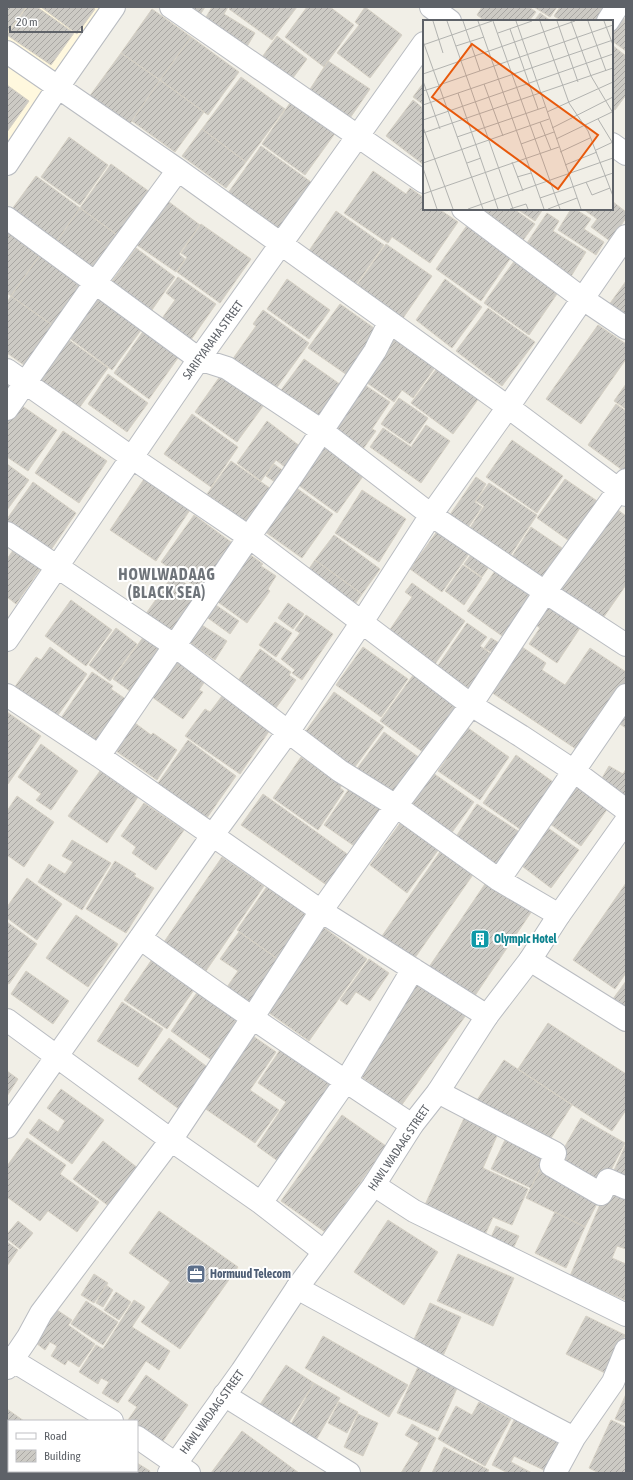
<svg xmlns="http://www.w3.org/2000/svg" width="633" height="1480" font-family="'Asap Condensed',sans-serif">
<defs>
<pattern id="building-hatch" width="6" height="6" patternUnits="userSpaceOnUse"><rect width="6" height="6" fill="#cccac4"/><path d="M-1 1l2-2M0 6l6-6M5 7l2-2" fill="none" stroke="#a9a7a3"/></pattern>
</defs>
<rect width="100%" height="100%" fill="#f1efe7"/>
<path fill="#fff8de" d="M7,7H101L7,145Z"/>
<path fill="url(#building-hatch)" stroke="#d6d1c5" d="M7,7H26L7,33Z
M27,7H37L74,33L51,65L7,35Z
M41,7H92L95,9L77,34Z
M182,7H205L198,18Z
M212,7H228L224,14L255,33L245,50L202,24Z
M231,7H297L272,40L229,9Z
M307,7H330L354,25L324,67L285,37Z
M365,7L402,35L370,78L337,53L359,25L355,22Z
M482,7H529L536,12L529,21H485L477,15Z
M534,7H557L550,17Z
M560,7H603L611,13L606,21H561L554,16Z
M152,9L191,37L160,80L121,53Z
M540,13L551,21H534Z
M621,16L626,20V51L612,41V29Z
M277,36L307,59L290,82L260,60Z
M191,37L239,72L208,115L160,80Z
M612,45L626,56V95L615,110L612,108Z
M121,53L160,80L129,125L89,97Z
M328,61L370,89L348,121L307,94Z
M241,77L285,109L246,162L202,129Z
M160,80L204,112L175,152L132,121Z
M424,82V105L413,97Z
M7,85L29,101L7,132Z
M292,100L336,132L305,175L262,144Z
M413,100L424,109V165L386,136Z
M202,129L246,162L226,188L182,156Z
M69,137L108,165L80,205L41,177Z
M261,146L311,182L278,229L228,193Z
M111,164L154,195L123,239L80,208Z
M373,171L406,194L410,188L424,198V209H439L458,222L430,263L392,237L388,243L344,213Z
M36,176L80,208L52,248L7,216Z
M165,199L200,225L179,254L185,259L176,272L134,243Z
M612,201L626,212V218L610,241L591,227L597,219L583,209H612Z
M80,208L123,239L95,279L52,248Z
M485,209H514L535,224L521,243L481,215Z
M517,209H543L535,221Z
M571,209H575L591,219L584,229L604,242L596,255L558,230Z
M336,211L384,245L353,289L306,255Z
M547,213L559,221L553,231L586,252L570,278L523,249Z
M201,224L251,259L220,303L177,272L187,257L181,253Z
M468,224L512,256L481,301L436,269Z
M7,227L42,252L11,296L7,293Z
M386,244L432,276L401,321L355,288Z
M136,248L175,277L147,317L107,288Z
M42,252L86,284L55,327L11,296Z
M515,260L559,291L529,335L484,303Z
M178,277L216,304L188,344L158,324L175,300L166,293Z
M287,279L330,310L309,339L267,309Z
M445,279L482,307L452,348L416,320Z
M626,281V323L606,309Z
M99,294L144,326L112,370L68,337Z
M11,296L55,327L27,367L7,353V302Z
M340,304L381,333L350,377L308,348Z
M488,308L535,342L502,386L456,351Z
M263,310L309,343L275,390L232,360L256,326L253,324Z
M598,325L626,344V359L581,424L546,399Z
M144,330L180,355L149,399L114,373Z
M394,336L436,366L413,398L402,390L394,402L363,380Z
M65,337L108,368L77,411L34,380Z
M304,359L344,387L316,426L276,397Z
M437,368L479,398L453,434L411,403Z
M223,372L266,402L237,442L195,412Z
M108,374L148,403L127,432L88,404Z
M359,381L390,402L372,429L376,431L363,449L329,424Z
M626,384V409L614,401Z
M399,398L428,418L410,444L381,424Z
M18,403L57,430L28,471L7,457V418Z
M616,404L626,411L625,472L588,445Z
M192,414L238,447L211,487L164,454Z
M267,421L305,450L290,471L276,460L261,481L237,463Z
M426,425L450,441L421,483L370,447L383,428L411,447Z
M63,431L107,461L79,503L35,473Z
M512,440L563,476L537,513L486,477Z
M323,441L366,472L337,513L294,482Z
M231,461L277,493L256,522L249,517L246,522L207,494Z
M7,464L29,480L7,510Z
M274,464L289,475L281,486L266,476Z
M476,477L486,484L475,502L482,507L465,532L447,519Z
M144,479L190,510L156,561L110,530Z
M565,479L603,505L575,545L537,518Z
M33,482L76,513L48,554L7,525V519Z
M489,483L537,515L508,559L468,531L484,506L476,501Z
M295,487L333,514L302,558L264,531Z
M362,490L406,519L379,562L335,533Z
M614,507L626,516V585L601,621L556,590Z
M194,515L235,545L202,591L161,562Z
M441,526L473,548L442,592L410,569Z
M531,527L562,548L540,582L509,561Z
M334,535L380,569L362,594L315,560Z
M16,546L43,565L16,604L7,597V559Z
M475,549L493,561L482,577L464,564Z
M249,554L263,564L261,566L276,576L268,589L270,591L247,623L211,597Z
M315,560L362,594L351,610L304,576Z
M463,565L482,578L464,605L445,591Z
M497,568L535,594L505,638L467,611Z
M173,575L202,595L173,635L145,615Z
M412,583L465,621L435,664L389,631L412,597L405,592Z
M547,597L584,622L557,663L529,644L540,628L530,621Z
M71,600L112,630L86,666L45,636Z
M210,601L239,621L230,634L201,613Z
M288,603L304,614L293,629L278,618Z
M306,615L333,634L302,680L292,673L295,670L281,659L300,633L295,630Z
M197,622L227,641L215,660L186,640Z
M275,622L292,633L276,657L259,645Z
M467,623L487,637L480,646L497,658L474,692L437,667Z
M116,628L137,644L110,681L89,665Z
M144,636L165,651L134,694L113,679Z
M491,638L504,646L498,656L484,648Z
M519,645L546,663L542,670L565,685L590,648L626,672V691L610,715L602,709L576,749L488,690Z
M50,647L87,674L56,718L14,688L36,657L41,660Z
M363,647L408,679L381,717L336,685Z
M260,649L291,672L289,675L296,680L271,715L233,688Z
M180,657L208,677L199,690L203,692L183,719L152,697Z
M92,672L113,686L111,689L130,702L100,745L61,718Z
M414,674L460,708L427,755L380,721Z
M334,692L384,727L352,771L303,735Z
M222,696L270,730L240,774L185,736L205,709L210,712Z
M626,705V728L615,721Z
M7,712L41,736L8,784L7,783Z
M135,723L151,735L153,733L177,750L157,780L116,751Z
M468,728L509,757L480,800L438,771Z
M384,732L424,761L394,803L353,774Z
M188,740L236,776L204,822L156,786Z
M41,744L78,771L51,810L36,800L41,794L18,777Z
M516,755L560,787L527,834L483,803Z
M301,757L324,773L345,780L340,788L344,791L318,830L273,798Z
M609,766L623,774L626,769V802L598,785Z
M100,771L138,797L107,843L68,816Z
M433,773L474,802L450,835L410,807Z
M575,774L613,801L581,846L543,819Z
M353,783L389,809L360,850L324,825Z
M263,794L350,856L328,886L241,825Z
M17,796L54,822L24,867L7,855V811Z
M144,803L184,830L156,870L132,853L136,847L121,836Z
M477,804L521,833L496,872L452,843Z
M401,822L439,849L407,893L370,865Z
M541,823L579,850L551,888L514,860Z
M72,840L111,863L82,910L38,882L49,864L65,874L73,862L62,856Z
M444,846L477,869L412,962L380,939Z
M222,857L264,886L206,971L164,942Z
M115,861L136,874L134,876L154,888L126,933L86,909Z
M27,878L62,904L37,940L7,918V907Z
M489,878L534,908L472,1000L427,970Z
M626,883V973L615,989L573,960Z
M268,885L310,915L279,960L237,930Z
M76,915L118,944L88,987L46,958Z
M7,922L37,944L9,984L7,983Z
M323,927L367,959L309,1041L265,1010Z
M239,932L281,961L249,1007L225,990L238,971L220,959Z
M155,955L198,984L167,1029L124,1000Z
M369,959L389,973L370,1001L356,992L347,1005L340,1000Z
M26,971L69,1001L53,1024L11,994Z
M422,977L469,1011L401,1106L355,1072Z
M626,981V1014L610,1003Z
M198,991L240,1021L213,1061L171,1031Z
M122,1002L163,1029L138,1067L97,1041Z
M548,1023L626,1074V1110L612,1131L518,1069Z
M247,1032L276,1052L250,1090L279,1110L255,1143L197,1103Z
M169,1038L214,1072L183,1112L138,1079Z
M284,1044L338,1081L282,1164L257,1146L286,1102L258,1083Z
M504,1060L572,1105L546,1146L477,1100Z
M7,1071L18,1079L7,1096Z
M61,1089L104,1120L72,1164L29,1133L39,1119L58,1132L65,1121L47,1108Z
M342,1115L386,1146L325,1232L281,1201Z
M465,1116L499,1131L483,1168L528,1189L512,1225L493,1217L485,1235L424,1207Z
M581,1118L625,1143L601,1189L555,1164Z
M27,1138L66,1165L60,1174L99,1202L77,1232L48,1211L40,1221L7,1197V1166Z
M505,1140L545,1159L531,1188L491,1169Z
M103,1141L143,1172L114,1210L73,1179Z
M626,1144V1186L610,1179Z
M543,1162L601,1196L585,1227L526,1198Z
M609,1183L626,1191V1249L617,1246L612,1258L626,1264L625,1300L570,1276Z
M159,1211L238,1267L180,1349L141,1322L170,1282L129,1253Z
M555,1212L585,1227L566,1268L535,1253Z
M388,1220L438,1252L404,1305L354,1272Z
M18,1221L33,1233L20,1249L7,1239V1234Z
M496,1226L519,1236L511,1253L489,1242Z
M7,1242L18,1250L7,1266Z
M458,1254L514,1278L493,1326L437,1301Z
M94,1274L108,1283L94,1303L81,1295Z
M106,1285L113,1290L103,1307L96,1303Z
M116,1292L131,1302L119,1320L104,1310Z
M134,1300L145,1307L132,1327L170,1351L159,1370L146,1361L118,1403L102,1393L109,1382L101,1378L98,1384L79,1372L96,1345L103,1349Z
M86,1301L118,1322L103,1345L71,1324Z
M430,1303L461,1317L442,1358L412,1344Z
M57,1310L72,1320L68,1325L95,1344L79,1367L68,1360L65,1365L51,1356L57,1346L50,1342L45,1350L36,1343Z
M586,1316L625,1335L609,1375L566,1354Z
M323,1336L408,1385L389,1417L305,1368Z
M286,1365L314,1383L287,1425L259,1406Z
M418,1367L458,1386L438,1431L397,1413Z
M146,1375L188,1405L161,1444L137,1427V1421L128,1420L137,1407L128,1401Z
M314,1383L340,1398L316,1440L290,1426Z
M626,1394V1423L615,1419Z
M339,1402L358,1412L347,1433L328,1423Z
M479,1402L511,1419L485,1466L438,1439L456,1406L472,1415Z
M7,1409L24,1421H9V1471H25L24,1473H10L7,1471Z
M358,1414L378,1423L363,1456L344,1447Z
M515,1418L561,1441L546,1471L514,1456L511,1462L532,1473H508L492,1465Z
M611,1420L626,1427V1473H599L589,1468Z
M412,1424L436,1438L419,1473H401L419,1443L405,1435Z
M242,1431L299,1473H211Z
M444,1447L489,1470L487,1473H432Z
M137,1463L150,1471L149,1473H97L94,1471H137Z
M28,1471H91L90,1473H27Z"/>
<g fill="none" stroke-linecap="round" stroke-linejoin="round">
<defs>
<path id="minor" d="M171,7L424,182
M431,7L450,21
M608,21L617,7
M7,52L178,170L508,407L626,495
M612,144L626,154
M7,164L58,87L114,7
M463,209L583,299L626,328
M7,218L199,359L227,368L322,431L431,515L545,592L626,645
M7,370L131,457L249,537L471,705L521,736L574,771L626,810
M7,409L95,283L178,170
M7,533L175,646L340,771L396,806L499,880L559,915
M7,640L199,359L424,43
M7,695L99,756L321,911L487,1016
M99,756L249,537L290,479L375,351L389,323
M499,880L626,695
M140,938C229,1003 320,1065 412,1125
M530,960L626,1020
M7,1020L171,1140L261,1203L323,1251
M438,1092L555,1153L551,1165L601,1194L608,1180L626,1188
M7,1127L212,836L288,732L362,622L431,515L508,407L626,236
M374,1185L414,1211L626,1315
M261,1203L346,1081L413,969
M297,1288C389,1338 481,1390 574,1438
M7,1357L112,1421
M7,1368L28,1337L41,1313L171,1140L253,1017L321,911L396,806L471,705L545,592L626,480
M224,1395L349,1473
M137,1437L189,1473
M555,1473L574,1438L613,1382L626,1350"/>
<path id="tertiary" d="M169,1473L242,1371L297,1288L374,1185L412,1125L438,1092L487,1016L530,960L559,915L626,821"/>
</defs>
<use href="#minor" stroke="#b9bcc1" stroke-width="24"/>
<use href="#tertiary" stroke="#b9bcc1" stroke-width="24"/>
<use href="#minor" stroke="#fff" stroke-width="22"/>
<use href="#tertiary" stroke="#fff" stroke-width="22"/>
</g>
<defs>
<symbol id="building-square" viewBox="-11 -11 22 22"><rect x="-9" y="-9" width="18" height="18" rx="4" fill="#0f9aa8" stroke="#fff"/><path d="M-4-6H4V6H1V3H-1V6H-4ZM-2.5-4.3h1.7v1.8h-1.7ZM.8-4.3h1.7v1.8H.8ZM-2.5-1h1.7V.8h-1.7ZM.8-1h1.7V.8H.8Z" fill="#fff"/></symbol>
<symbol id="office-square" viewBox="-11 -11 22 22"><rect x="-9" y="-9" width="18" height="18" rx="4" fill="#5c6f8a" stroke="#fff"/><path d="M-6-3h4V-5.5h4V-3h4V5H-6ZM-1-4.5V-3h2v-1.5ZM-6 0V1H6V0Z" fill="#fff"/></symbol>
</defs>
<g fill-rule="evenodd">
<use href="#building-square" x="469" y="928" width="22" height="22"/>
<use href="#office-square" x="185" y="1263" width="22" height="22"/>
</g>
<g text-anchor="middle" stroke-width="4" stroke-linejoin="round" paint-order="stroke">
<g font-size="12" fill="#5e6268" stroke="#fff">
<text transform="translate(213 340) rotate(-54)" y="4">SARIFYARAHA STREET</text>
<text transform="translate(399 1148) rotate(-56)" y="4">HAWL WADAAG STREET</text>
<text transform="translate(212 1412) rotate(-54)" y="4">HAWL WADAAG STREET</text>
</g>
<g font-size="12" font-weight="bold" fill="#0d838f" stroke="#fff" text-anchor="start">
<text x="494" y="943">Olympic Hotel</text>
</g>
<g font-size="12" font-weight="bold" fill="#4e5e75" stroke="#fff" text-anchor="start">
<text x="210" y="1278">Hormuud Telecom</text>
</g>
<g font-size="16" font-weight="bold" letter-spacing="1" fill="#6f747a" stroke="#fff">
<text x="167" y="580">HOWLWADAAG<tspan x="167" dy="18">(BLACK SEA)</tspan></text>
</g>
</g>
<g transform="translate(423 20)">
<rect width="190" height="190" fill="#f1efe7"/>
<path fill="none" stroke="#b2b3b0" stroke-width="1" d="M10,1L20,33M24,1L90,189M40,1L57,51M55,1L121,189M70,1L137,189M93,1L158,189M117,1L146,83L165,111L190,176M134,1L155,62M148,1L168,56L190,93M165,1L183,51M181,1L190,25M87,9L115,89M75,13L109,1M0,21L60,189M0,25L69,1M33,26L61,17M0,54L152,1M0,61L17,109M61,64L80,116M16,65L190,5M0,71L16,66M35,73L75,189M0,85L190,20M124,92L190,62M175,99L189,122M0,100L190,34M117,102L128,130M0,107L30,189M129,108L190,77M0,113L190,48M34,117L122,87M133,119L189,92M98,124L131,112M173,130L190,122M137,132L167,118M89,142L100,171M0,143L126,99M44,143L58,138M142,145L174,132M0,148L14,189M94,157L108,153M163,162L169,175L187,168M0,174L136,127M117,178L190,153M45,189L190,138M87,189L103,184L105,189M125,189L154,178"/>
<path fill="#e8590c" fill-opacity="0.15" stroke="#e8590c" stroke-width="2" d="M49,24L175,115L135,169L9,77Z"/>
<rect width="190" height="190" fill="none" stroke="#5e6268" stroke-width="2"/>
</g>
<rect width="633" height="1480" fill="none" stroke="#5e6268" stroke-width="16"/>
<rect x="8" y="1420" width="130" height="52" fill="#ffffff" stroke="#bfc0c3"/>
<rect x="16" y="1433" width="20" height="6" fill="#ffffff" stroke="#bfc0c3"/>
<text x="44" y="1440" font-size="12" fill="#5e6268">Road</text>
<rect x="16" y="1450" width="20" height="12" fill="url(#building-hatch)" stroke="#bfc0c3"/>
<text x="44" y="1460" font-size="12" fill="#5e6268">Building</text>
<path d="M10 26v6h72v-6" fill="none" stroke="#5e6268" stroke-width="2"/>
<text x="16" y="26" font-size="12" fill="#5e6268" stroke="#ffffff" stroke-width="3" paint-order="stroke">20 m</text>
</svg>
